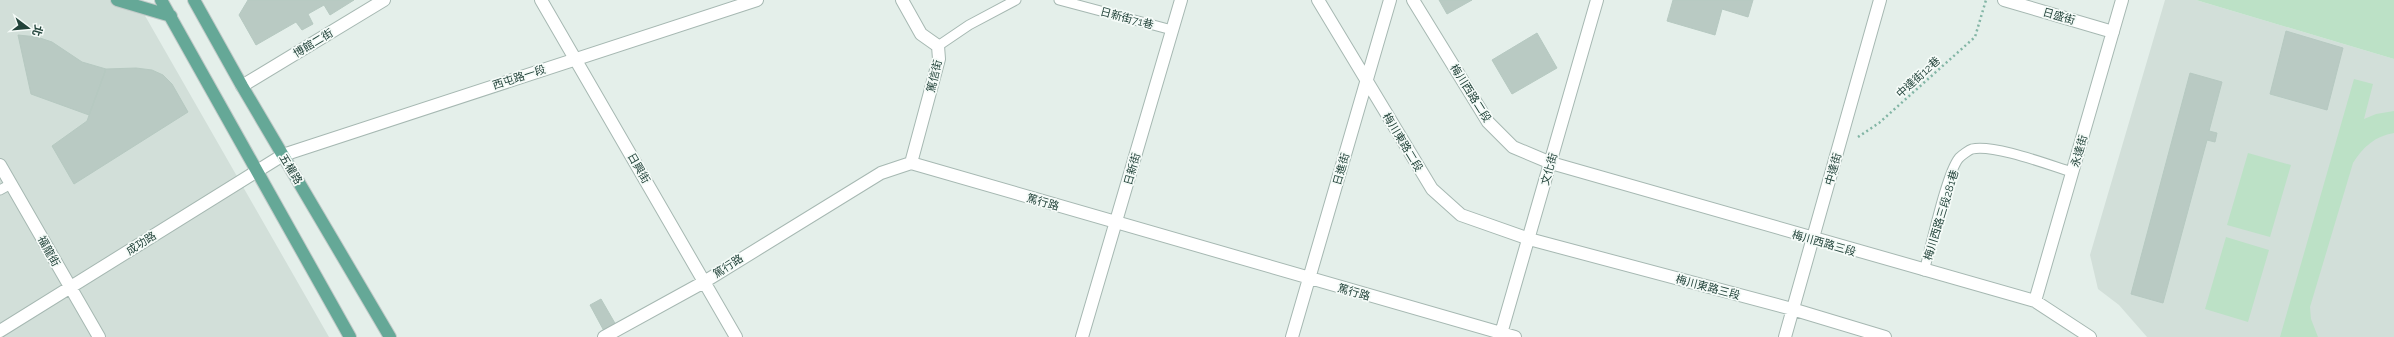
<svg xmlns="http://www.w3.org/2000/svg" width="2394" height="337" font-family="Raleway,'Noto Sans TC',sans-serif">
<rect width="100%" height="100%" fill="#e4efea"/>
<path fill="#d2dfd9" d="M0,0H136L329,337H0Z
M2165,0H2196L2394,59V337H2147L2119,305L2098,289L2090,255Z"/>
<path fill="#bce1c6" d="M2196,0H2394V59Z
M2354,79L2373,84L2364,119L2376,114L2394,111V133C2375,136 2363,147 2353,163L2310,307L2311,319L2318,337H2280Z
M2248,153L2291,165L2270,237L2227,225Z
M2226,237L2269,250L2248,322L2205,309Z"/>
<path fill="#b9cac3" stroke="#b6c9c1" d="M248,0H354L330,15L324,5L308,14L313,24L302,30L296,22L256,45L239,15Z
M1439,0H1472L1447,14Z
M1673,0H1753L1748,17L1722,9L1715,35L1667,21Z
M2286,31L2343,48L2327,110L2270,94Z
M1537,33L1557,68L1512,94L1492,60Z
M18,35L37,37L52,42L82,62L106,69L89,115L31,94Z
M136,68L152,70L163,75L172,84L188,112L74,184L52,146L87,121L106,69Z
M2190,73L2222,82L2209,131L2217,133L2215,142L2207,140L2163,303L2131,294Z
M601,299L616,325L604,331L590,305Z"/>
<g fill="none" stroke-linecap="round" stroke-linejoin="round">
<defs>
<path id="service" d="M1059,0L1172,30
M938,46L969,25L1016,0
M0,190L11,184
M1924,271C1931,247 1946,174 1959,158C1962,155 1969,150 1972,149C1994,144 2049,165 2072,172"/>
<path id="minor" d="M541,0L736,337
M902,0L921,34L938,46L939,59L911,163
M1318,0L1432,189L1461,215L1529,239L1792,309L1885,337
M1413,0L1488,122L1513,147L1551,163L2035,301L2090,337
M2004,0L2113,32
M242,86L384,0
M0,165L99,337
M2035,301L2122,0
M0,331L283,155
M604,337L704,282L881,173L911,163L1515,337
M1082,337L1181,0
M1292,337L1390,0
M1500,337L1597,0
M1785,337L1880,0"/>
<path id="tertiary" d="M283,155L757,0"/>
<path id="primary" d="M117,0L171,16
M161,0L350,337
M194,0L242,86L390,337"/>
</defs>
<use href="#service" stroke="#a6b8b2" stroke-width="11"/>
<use href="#minor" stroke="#a6b8b2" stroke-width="14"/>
<use href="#tertiary" stroke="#a6b8b2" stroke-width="14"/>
<use href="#primary" stroke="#c1cac8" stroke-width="14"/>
<path stroke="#82b5a5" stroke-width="2.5" stroke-dasharray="2 3" stroke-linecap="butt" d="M1858,137L1879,123L1975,37L1986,0"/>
<use href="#service" stroke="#fff" stroke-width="9"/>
<use href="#minor" stroke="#fff" stroke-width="12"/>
<use href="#tertiary" stroke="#fff" stroke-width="12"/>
<use href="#primary" stroke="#65a897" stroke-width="12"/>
</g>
<g text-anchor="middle" stroke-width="3.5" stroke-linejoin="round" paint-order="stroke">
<g font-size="11" fill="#22433a" stroke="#f5fbf8">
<text transform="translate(2059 16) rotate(16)" y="4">日盛街</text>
<text transform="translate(1127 18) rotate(15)" y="4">日新街71巷</text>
<text transform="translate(313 43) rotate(-31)" y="4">博館二街</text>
<text transform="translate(934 76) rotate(-77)" y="4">篤信街</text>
<text transform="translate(519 77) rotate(-18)" y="4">西屯路一段</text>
<text transform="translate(1918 77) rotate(-42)" y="4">中達街12巷</text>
<text transform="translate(1471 93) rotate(58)" y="4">梅川西路二段</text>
<text transform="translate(1403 142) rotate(59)" y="4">梅川東路二段</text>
<text transform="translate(2079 151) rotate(-74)" y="4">永達街</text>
<text transform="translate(639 168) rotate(60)" y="4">日興街</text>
<text transform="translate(291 169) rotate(59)" y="4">五權路</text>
<text transform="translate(1132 169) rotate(-74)" y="4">日新街</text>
<text transform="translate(1341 169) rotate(-74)" y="4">日進街</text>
<text transform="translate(1549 169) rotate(-74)" y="4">文化街</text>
<text transform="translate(1833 169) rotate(-74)" y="4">中達街</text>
<text transform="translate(1043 202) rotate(16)" y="4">篤行路</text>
<text transform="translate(1941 215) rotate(-73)" y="4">梅川西路三段281巷</text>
<text transform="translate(141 243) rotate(-32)" y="4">成功路</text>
<text transform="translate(1824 243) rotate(16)" y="4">梅川西路三段</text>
<text transform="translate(49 251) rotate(61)" y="4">福龍街</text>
<text transform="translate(728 266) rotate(-33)" y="4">篤行路</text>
<text transform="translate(1708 287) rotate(15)" y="4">梅川東路三段</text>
<text transform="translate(1354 292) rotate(16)" y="4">篤行路</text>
</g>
</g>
<g transform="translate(28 28) rotate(106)" stroke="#f5fbf8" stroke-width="3" paint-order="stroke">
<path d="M0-3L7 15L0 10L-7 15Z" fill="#22433a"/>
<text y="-6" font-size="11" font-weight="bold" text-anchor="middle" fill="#22433a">北</text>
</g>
</svg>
